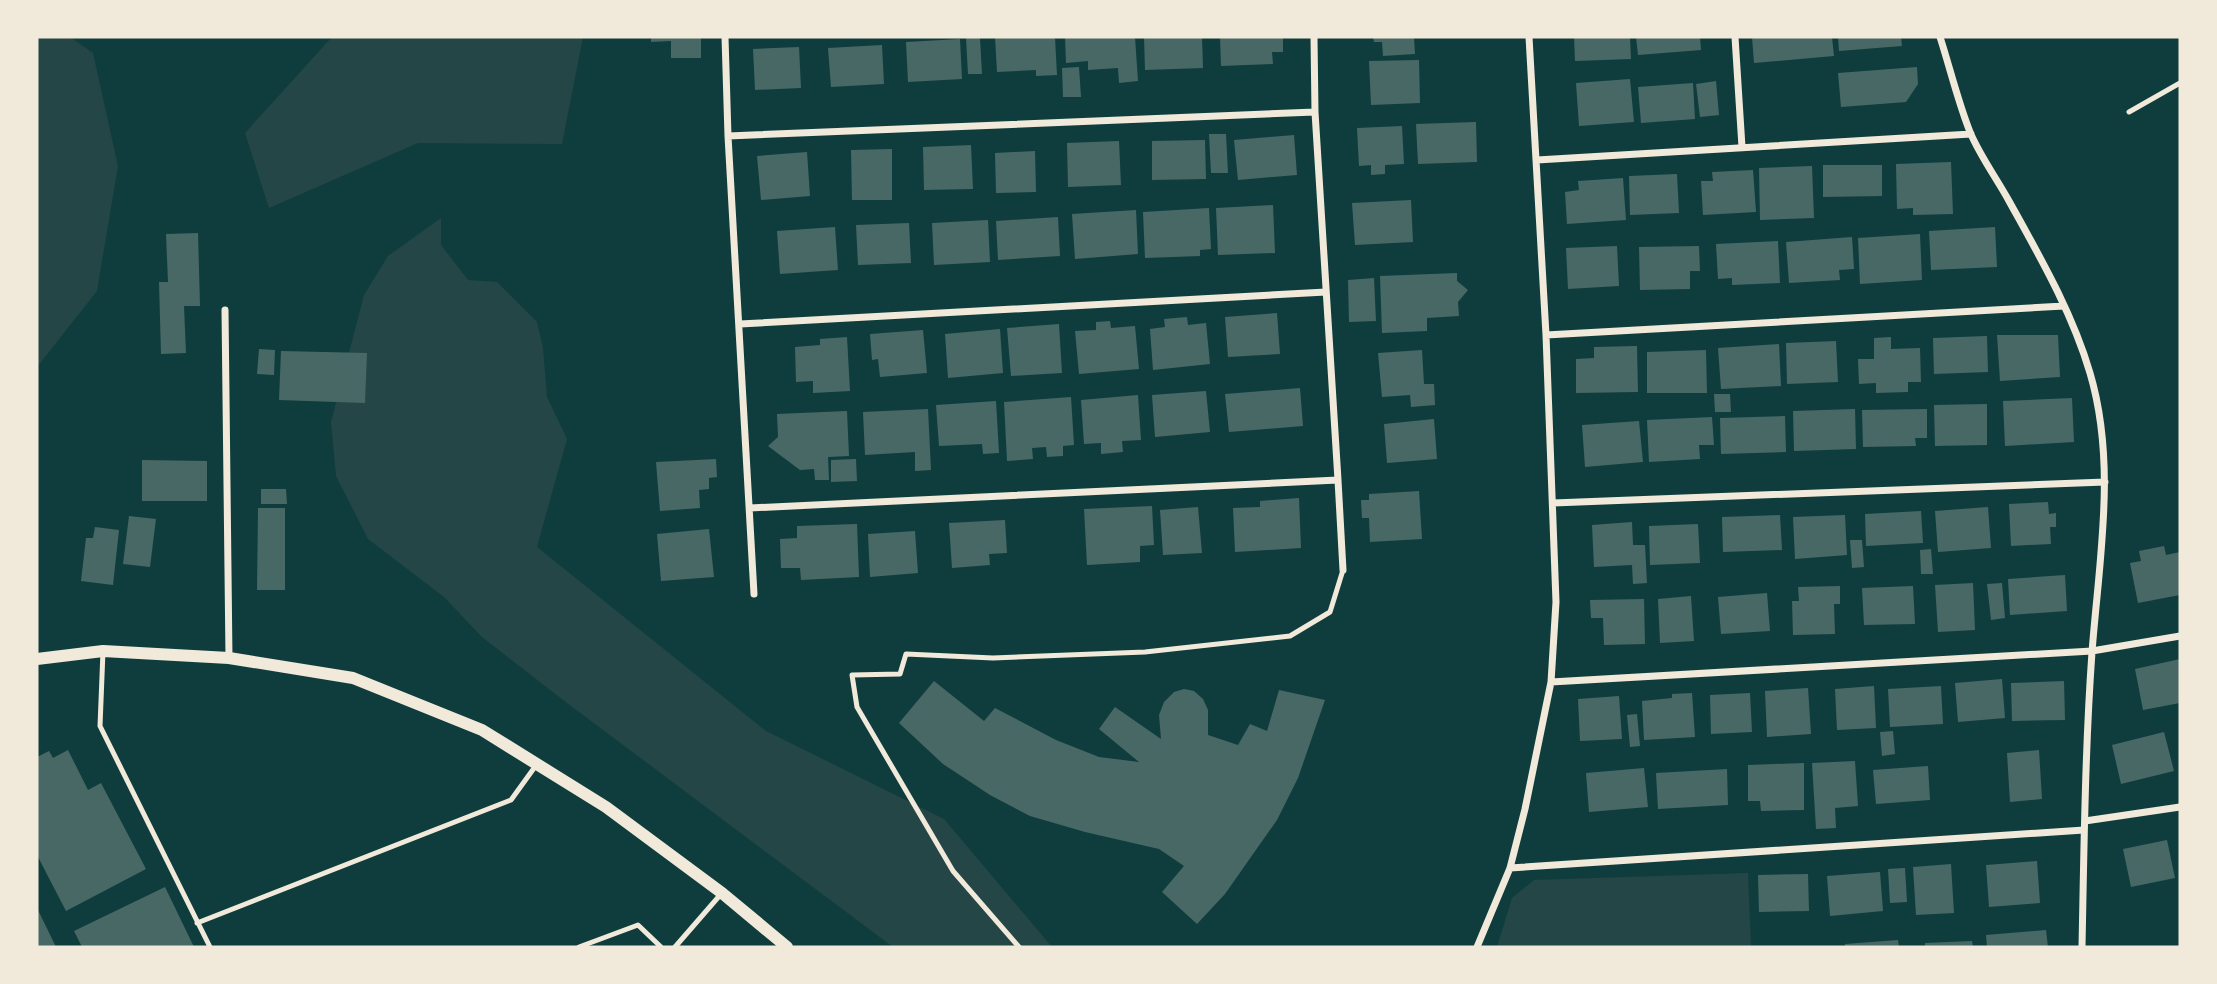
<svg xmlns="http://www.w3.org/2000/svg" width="2217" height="984" font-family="'Source Serif 4',serif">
<rect width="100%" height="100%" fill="#0f3d3e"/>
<path fill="#244646" d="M37,37H70L93,53L118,166L97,291L37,367Z
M332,37H583L562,144L418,143L269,208L245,133Z
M441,218V245L468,280L497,282L537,322L543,348L547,397L567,439L537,547L766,731L944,819L1052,947H893L567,703L482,637L444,597L368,539L336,476L331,422L364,295L388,256Z
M1748,873L1751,947H1497L1512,898L1534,880Z"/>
<path fill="#486865" d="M651,37H701V58H671V41L651,42Z
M995,37H1055L1057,75L1036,76V70L997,72Z
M1065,37H1135L1138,81L1119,83L1118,68L1088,70V61L1066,63Z
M1144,37H1202L1203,68L1145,70Z
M1220,37H1283V52H1272L1273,64L1221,66Z
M1373,37H1414L1415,54L1383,56L1382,42H1374Z
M1574,37H1630L1631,59L1575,61Z
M1636,37H1700L1701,50L1638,55Z
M1752,37H1832L1834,56L1754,63Z
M1838,37H1901L1902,46L1839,51Z
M966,38H980L982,74H968Z
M960,39L962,79L908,82L906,42Z
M882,45L884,84L831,87L828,48Z
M799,47L801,88L755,90L753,49Z
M1419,60L1420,103L1371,105L1369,61Z
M1079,67L1081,97H1063L1062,68Z
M1917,67L1918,84L1906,102L1841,107L1838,73Z
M1630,79L1634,122L1579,126L1576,83Z
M1716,81L1719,115L1700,117L1696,84Z
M1693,83L1695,119L1641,123L1638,87Z
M1476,122L1477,162L1418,164L1416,124Z
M1402,126L1404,164L1385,165V174L1371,175V165L1359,166L1357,128Z
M1209,134H1226L1228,173H1211Z
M1294,135L1297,175L1238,180L1234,140Z
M1205,140L1206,179L1152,180V141Z
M1119,141L1121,185L1068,187L1067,143Z
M971,145L973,189L924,190L923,147Z
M892,149V200H852L851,150Z
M1035,151L1036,192L996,193L995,153Z
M807,152L810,196L761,200L757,156Z
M1951,162L1953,214L1913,215V208L1897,209L1896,164Z
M1823,165H1882V196L1823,197Z
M1812,166L1814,218L1760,220L1759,168Z
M1753,170L1756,212L1703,215L1701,181H1713L1712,172Z
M1677,174L1679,213L1630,215L1629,176Z
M1623,178L1626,220L1567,224L1565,192L1579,190L1578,181Z
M1411,200L1413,242L1355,245L1352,203Z
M1273,205L1275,253L1218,255L1216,208Z
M1209,208L1211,249L1200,250V256L1145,258L1143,212Z
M1136,210L1138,254L1075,259L1072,214Z
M1058,217L1060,256L998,260L996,221Z
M988,220L990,262L934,265L932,223Z
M909,223L911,263L858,265L856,225Z
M835,227L838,270L780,274L777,231Z
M1995,227L1997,267L1931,270L1929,231Z
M198,233L200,306H184L186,353L161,354L159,282H168L166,234Z
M1920,234L1922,280L1860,284L1858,238Z
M1852,237L1854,269L1839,270L1840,280L1789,283L1786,242Z
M1778,241L1780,283L1732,285V278L1718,279L1716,244Z
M1617,246L1619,286L1568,289L1566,248Z
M1699,246L1700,271H1690V289L1640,290L1639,247Z
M1457,273V281L1468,290L1458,302L1459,316L1427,318V331L1382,333L1380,276Z
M1374,278L1376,321L1349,322L1348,280Z
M1277,313L1280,354L1228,357L1225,317Z
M1187,317L1188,325L1206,323L1210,364L1153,370L1150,329L1165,327L1164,319Z
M1110,321L1111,328L1135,326L1139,369L1079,374L1075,331L1096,330V322Z
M1059,324L1062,373L1011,376L1007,328Z
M1000,329L1003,373L948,378L945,334Z
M923,330L927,373L880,377L878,359L872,360L870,334Z
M1997,335H2058L2060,377L2000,381Z
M1987,336L1988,372L1934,374L1933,338Z
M847,337L850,391L813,393V381L796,382L795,347L820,345V339Z
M1891,337V349L1920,348L1921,382H1908V392L1876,393V383L1859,384L1858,359H1874V338Z
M1836,341L1838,382L1787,384L1786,343Z
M1779,344L1781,386L1721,389L1718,348Z
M1637,346L1638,392L1576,393V359L1594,358V347Z
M259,349L275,350L274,375L257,374Z
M1422,350L1424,384H1434L1435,405L1411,407L1410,395L1382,397L1378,353Z
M1706,350L1707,393H1647V352Z
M281,351L367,353L365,403L279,400Z
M1300,388L1303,426L1229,432L1225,394Z
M1206,391L1210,432L1155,437L1152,395Z
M1714,394H1730L1731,412H1715Z
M1138,395L1141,440L1122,441L1123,452L1101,454V443L1084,444L1081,400Z
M1071,397L1074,445L1063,446V456L1047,457L1046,447L1032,448L1033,459L1007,461L1004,402Z
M2072,398L2074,442L2005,446L2003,401Z
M996,401L999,453L983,454L982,444L939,446L936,405Z
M1987,404V445L1935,446L1934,405Z
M928,409L931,470L915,471V452L865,455L863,412Z
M1855,409L1856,449L1794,451L1793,411Z
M1927,409V438H1915L1916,446L1863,447L1862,410Z
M847,411L849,456L828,457L829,480H815L814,469L800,470L768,446L778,437L777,414Z
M1785,416L1786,452L1721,454L1720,418Z
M1712,417L1714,445H1699L1700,459L1649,462L1647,420Z
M1434,419L1437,459L1387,463L1384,424Z
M1639,421L1643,462L1585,467L1582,425Z
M716,459L717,477L709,478V489L699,490L700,508L660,511L656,462Z
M856,459L857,481L831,482V460Z
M142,460L207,461V501H142Z
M261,489H286L287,504H261Z
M1419,491L1422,539L1370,542L1369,518H1362L1361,500H1369V494Z
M1299,498L1301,548L1235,552L1233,508L1260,507V501Z
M2048,502L2049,514L2056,513V527H2050L2051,544L2011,546L2009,504Z
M1152,506L1154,545L1140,546V562L1087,565L1084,509Z
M1198,507L1202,553L1163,555L1160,510Z
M1988,507L1991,548L1938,552L1935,511Z
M258,508H285V590H257Z
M1921,511L1923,543L1866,546L1865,514Z
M1780,515L1782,550L1723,552L1722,517Z
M1845,515L1847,555L1795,559L1793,517Z
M129,516L156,519L150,567L123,564Z
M1005,520L1007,553L989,554L990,565L952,568L949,523Z
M1632,522L1633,545H1645L1647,583L1633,584L1632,565L1594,567L1592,525Z
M857,524L859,577L801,580L800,568H781L780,539L797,538V526Z
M1698,524L1700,563L1650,565L1649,526Z
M95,527L119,530L113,585L81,581L86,538H93Z
M709,529L714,577L661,581L657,534Z
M915,531L918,573L870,577L868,534Z
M1850,540H1862L1864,567L1852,568Z
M2164,546L2166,555L2180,552V595L2138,603L2130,563L2141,561L2139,551Z
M1931,549L1933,574H1921L1920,550Z
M2065,575L2067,611L2010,615L2008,579Z
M1973,583L1975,630L1938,632L1935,585Z
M2002,583L2005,618L1991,620L1987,584Z
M1840,586V604H1834L1835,634L1793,635L1792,601H1799L1798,587Z
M1913,586L1915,624L1864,625L1862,588Z
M1767,593L1770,631L1721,634L1718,597Z
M1691,596L1694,641L1660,643L1658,599Z
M1644,599L1645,644L1604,645L1603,618H1591L1590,600Z
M2180,659V703L2143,710L2135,669Z
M2002,679L2005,718L1958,722L1955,683Z
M934,681L984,721L995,708L1056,740L1099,757L1139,762L1099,729L1115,707L1161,739L1159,715L1164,702L1174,692L1184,689L1194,691L1203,699L1208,710V735L1238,745L1250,724L1267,731L1279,690L1325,700L1298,778L1277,820L1225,894L1197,924L1162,892L1184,866L1159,849L1085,832L1030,816L990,795L943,764L899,723Z
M2064,681L2065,720L2012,721L2011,683Z
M1874,686L1876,728L1837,730L1835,689Z
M1941,686L1943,724L1890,727L1888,689Z
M1808,688L1811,734L1767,737L1765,691Z
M1692,693L1695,737L1644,740L1642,701L1672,698V694Z
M1750,693L1752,732L1711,734L1710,695Z
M1619,696L1622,739L1580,741L1578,699Z
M1637,714L1640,746L1630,747L1627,715Z
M1893,731L1895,754L1882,756L1880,732Z
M2164,732L2174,771L2121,784L2112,745Z
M68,750L88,790L101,783L146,869L66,911L37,855V757L49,751L53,758Z
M2039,750L2042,799L2010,802L2007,753Z
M1855,761L1858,806L1835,808L1836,828L1816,829L1812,763Z
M1804,763V810L1761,811L1760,801H1748V765Z
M1928,766L1930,800L1876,804L1873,770Z
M1644,768L1648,807L1589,812L1586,773Z
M1727,769L1728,805L1658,809L1656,773Z
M2167,840L2175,878L2131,887L2123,849Z
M2037,861L2040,903L1989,907L1986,865Z
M1951,864L1954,913L1916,915L1913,867Z
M1905,868L1907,902L1890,903L1888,869Z
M1880,872L1883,911L1830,916L1827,876Z
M1808,874L1809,911L1759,912L1758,875Z
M165,887L194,947H82L74,931Z
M37,908L56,947H37Z
M2046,930L2048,947H1987L1986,935Z
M1898,940L1899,947H1845V944Z
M1972,941L1973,947H1925V943Z"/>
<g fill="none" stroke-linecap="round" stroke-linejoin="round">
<path stroke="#f1e9da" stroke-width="5" d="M2129,112L2180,83
M103,651L100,726L210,947
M197,923L511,800L537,764
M579,947L638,925L661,947
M675,947L721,894
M1019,947L953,871L857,707L852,675L900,674L906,654L993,658L1145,652L1290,636L1330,612L1343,570"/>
<path stroke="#f1e9da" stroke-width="7" d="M725,37L728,136L754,594
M1735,37L1742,147
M1940,37C1950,68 1958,102 1970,132C1980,156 1997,179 2009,201C2040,257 2072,312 2090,373C2117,464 2099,560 2092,652C2085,750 2084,849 2082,947
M728,136L1315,112
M1537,160L1971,134
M225,310L229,658
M740,324L1326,292
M1546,335L2064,306
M1338,480L1343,570
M1553,503L2105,482
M750,508L1338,480L1315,112L1314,37
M1551,682L2092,651L2180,636
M2085,821L2180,807
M1510,868L2084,830
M1477,947L1510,868L1525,809L1551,682L1556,602L1546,335L1529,37"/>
<path stroke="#f1e9da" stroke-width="12" d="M37,659L103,651L229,658L353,678L482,730L606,807L722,893L787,947"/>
</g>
<rect width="2217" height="984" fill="none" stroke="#f1e9da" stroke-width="77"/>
</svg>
